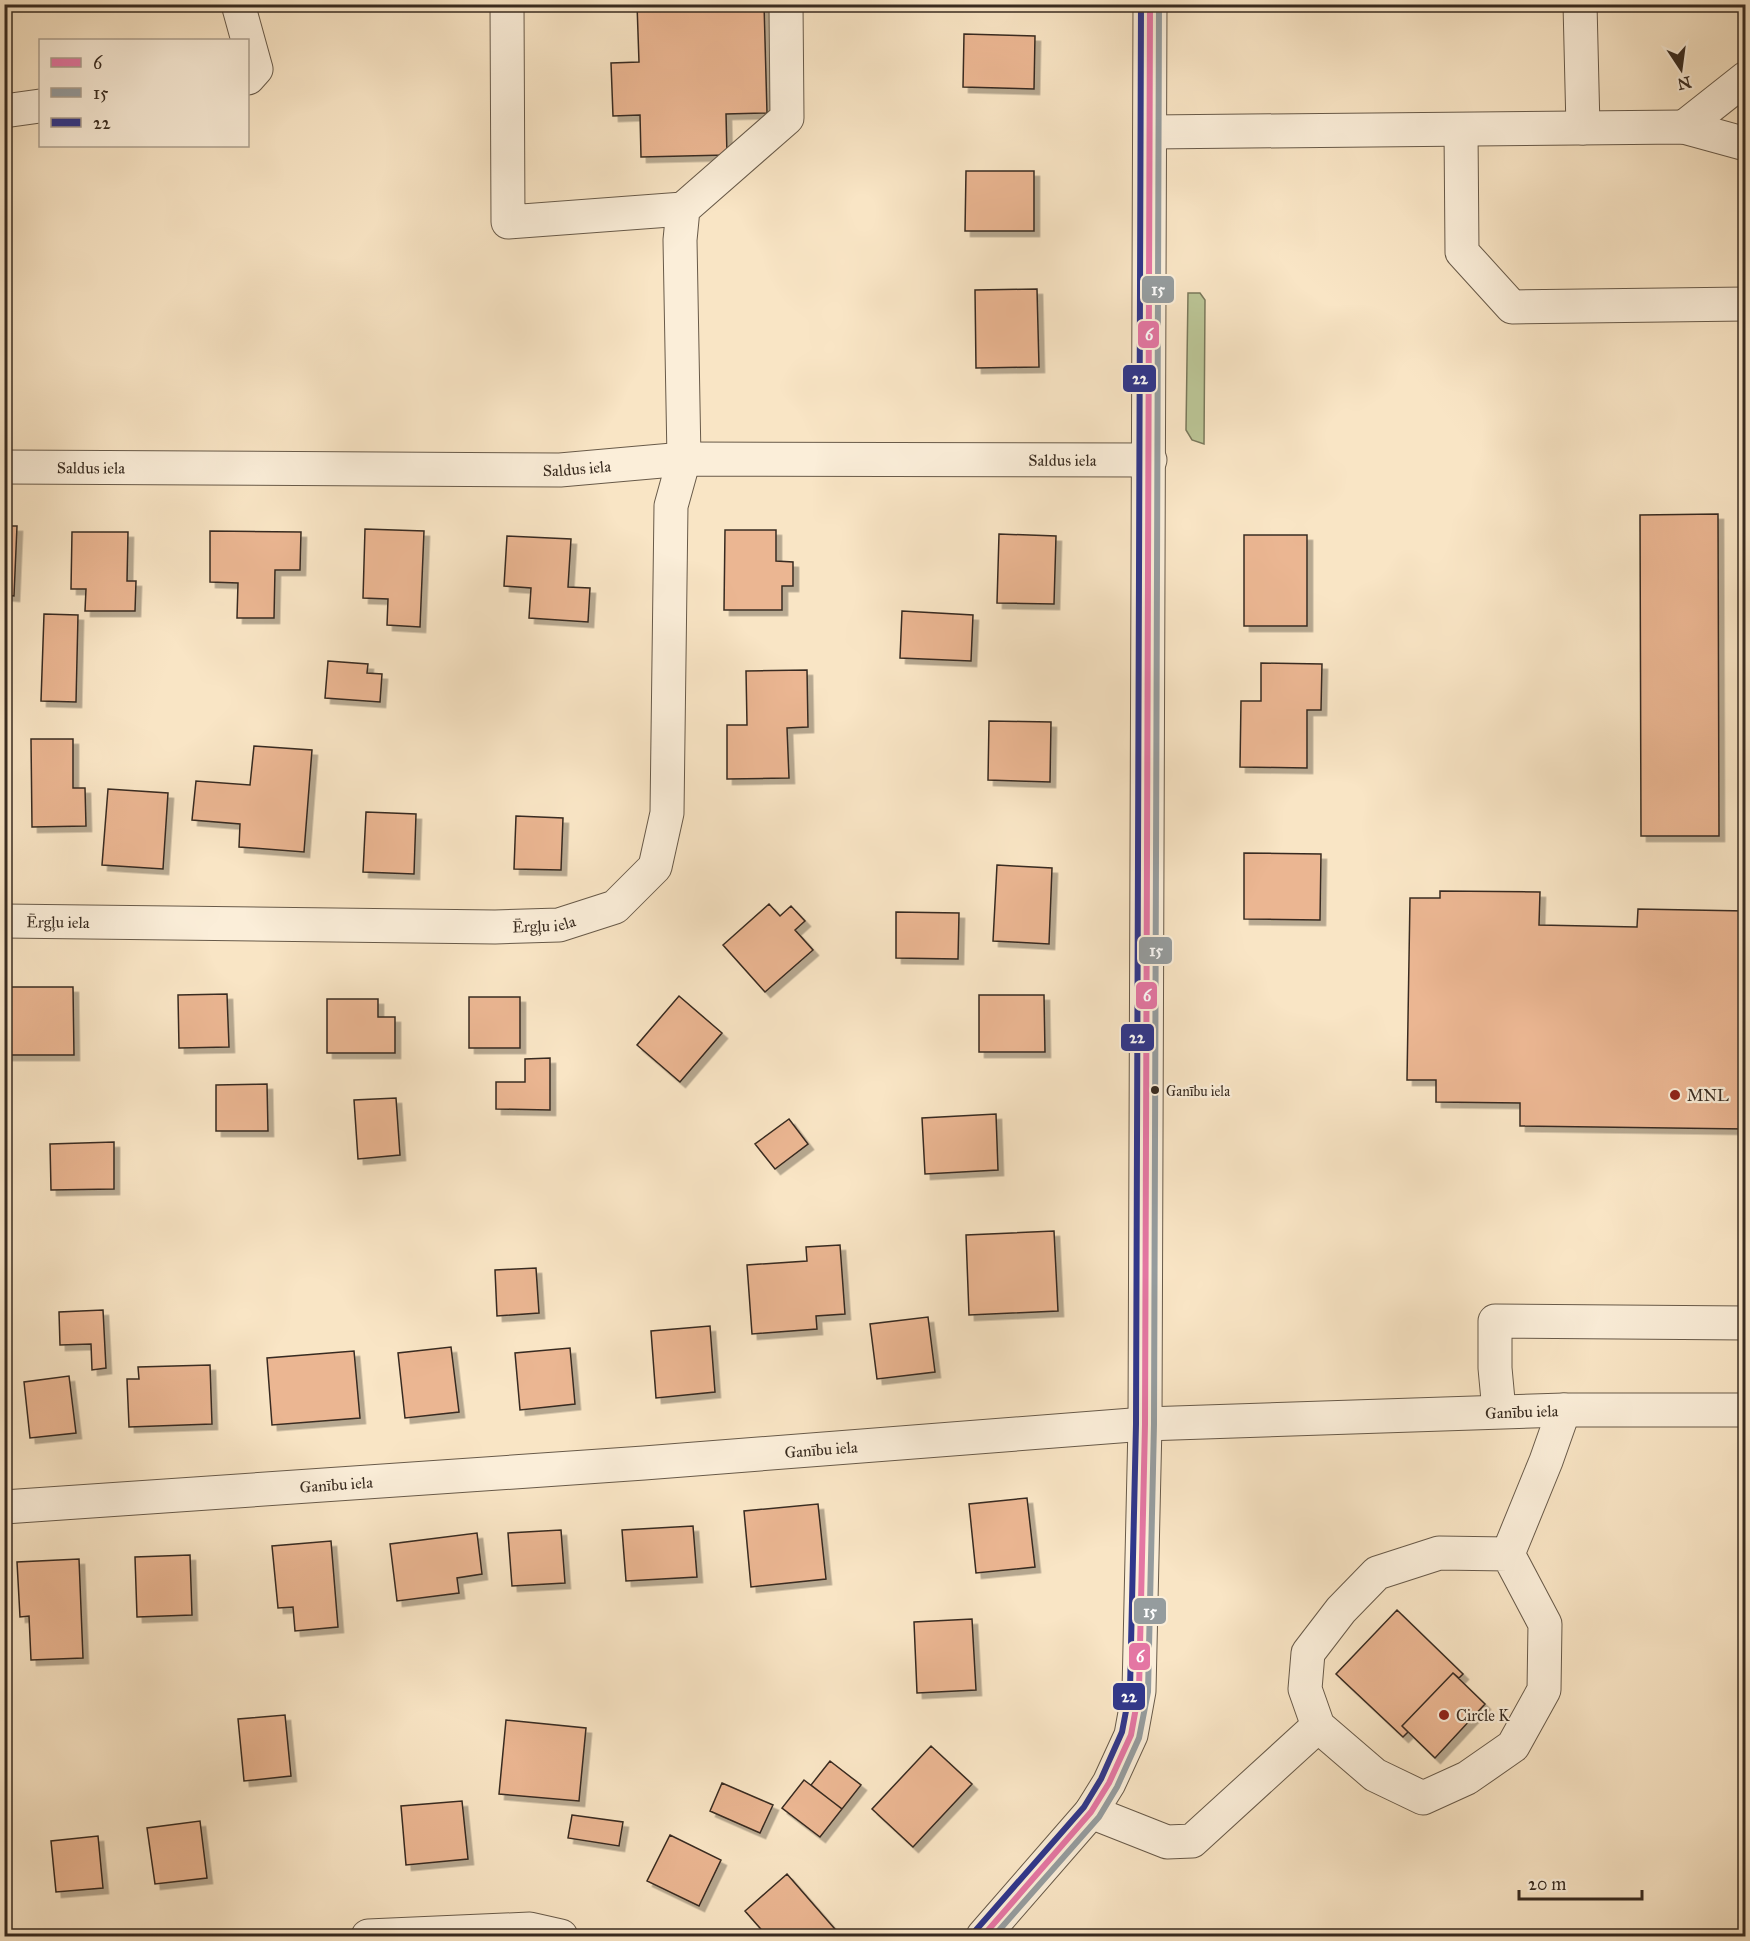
<svg xmlns="http://www.w3.org/2000/svg" width="1750" height="1941" font-family="'IM FELL Great Primer',serif">
<defs>
<filter id="shadow"><feDropShadow dx="5.5" dy="5.5" stdDeviation="0" flood-color="#0004"/></filter>
</defs>
<rect width="100%" height="100%" fill="#f9e5c5"/>
<filter id="stains"><feTurbulence type="fractalNoise" baseFrequency=".00333" numOctaves="4"/><feColorMatrix values="0 0 0 0 .2 0 0 0 0 .09 0 0 0 0 .02 0 0 0 .5 -.17"/></filter>
<radialGradient id="worn" r=".72"><stop offset=".6" stop-color="#630" stop-opacity="0"/><stop offset="1" stop-color="#630" stop-opacity=".3"/></radialGradient>
<path fill="#bbc596" stroke="#7a785b" stroke-width="1.5" d="M1188,293H1200L1205,300L1204,444L1192,440L1186,430Z"/>
<path fill="#ebb692" stroke="#382b20" stroke-width="1.5" filter="url(#shadow)" d="M637,4H764L767,113L726,114L727,155L641,157L640,115L613,116L611,63L639,62Z
M964,34L1035,36L1034,89L963,87Z
M966,171H1034V231H965Z
M1037,289L1039,367L976,368L975,290Z
M1718,514L1719,836H1641L1640,515Z
M4,526H17L14,596L4,595Z
M365,529L424,531L420,627L387,625L388,599L363,598Z
M725,530H776V561L793,562V586H782V610H724Z
M210,531L301,532L300,570H275L274,618H237L238,583L210,582Z
M72,532H128L127,581H136L135,611H85L86,589H71Z
M999,534L1056,536L1054,604L997,603Z
M1244,535H1307V626H1244Z
M507,536L571,539L568,587L590,588L588,622L529,618L531,588L504,586Z
M902,611L973,615L971,661L900,658Z
M44,614L78,615L76,702L41,701Z
M328,661L368,664L367,673L382,674L380,702L325,698Z
M1261,663L1322,664L1321,710H1307V768L1240,767L1241,701H1261Z
M807,670L808,727L787,728L789,778L727,779V725H747L746,671Z
M989,721L1051,722L1050,782L988,780Z
M31,739H73V788H85L86,826L32,827Z
M254,746L312,750L304,852L239,847L240,824L192,820L196,781L250,785Z
M108,789L168,793L163,869L102,865Z
M366,812L416,814L414,874L363,872Z
M516,816L563,818L561,870L514,869Z
M1244,853L1321,854L1320,920L1244,919Z
M997,865L1052,868L1049,944L993,941Z
M1440,891L1540,892L1539,925L1637,927L1638,909L1746,911V1129L1520,1126V1103L1436,1102V1080H1407L1410,898H1440Z
M769,904L780,916L791,906L805,921L795,930L813,950L765,992L723,945Z
M896,912L959,913L958,959L896,958Z
M4,987H73L74,1055H4Z
M227,994L229,1047L179,1048L178,995Z
M979,995H1044L1045,1052H979Z
M679,996L722,1033L680,1082L637,1045Z
M469,997H520V1048H469Z
M327,999H378V1017H395V1053H327Z
M550,1058V1110L496,1109V1082H525V1059Z
M267,1084L268,1131H216V1085Z
M396,1098L400,1155L358,1159L354,1100Z
M996,1114L998,1170L925,1174L922,1118Z
M789,1119L808,1144L775,1169L755,1144Z
M114,1142V1189L51,1190L50,1144Z
M1054,1231L1058,1311L969,1315L966,1235Z
M840,1245L845,1314L816,1316L817,1329L752,1334L747,1265L807,1261L806,1247Z
M536,1268L539,1313L497,1316L495,1270Z
M103,1310L106,1368L92,1370L91,1344L60,1345L59,1312Z
M928,1317L935,1372L877,1379L870,1324Z
M710,1326L715,1392L656,1398L651,1331Z
M451,1347L459,1412L405,1418L398,1353Z
M570,1348L575,1404L520,1410L515,1353Z
M354,1351L360,1418L272,1425L267,1358Z
M210,1365L212,1424L129,1427L127,1379H139L138,1367Z
M69,1376L76,1433L30,1438L24,1382Z
M1027,1498L1035,1567L976,1573L969,1504Z
M818,1504L826,1579L751,1587L744,1511Z
M693,1526L697,1577L626,1581L622,1530Z
M561,1530L565,1583L512,1586L508,1533Z
M477,1533L482,1574L457,1578L459,1593L397,1601L390,1544Z
M331,1541L338,1627L295,1631L293,1607L278,1608L272,1546Z
M190,1555L192,1615L137,1617L135,1557Z
M79,1559L83,1658L31,1660L29,1616L20,1617L17,1562Z
M1397,1610L1463,1674L1459,1678L1453,1673L1402,1726L1408,1732L1403,1737L1336,1674Z
M972,1619L976,1690L917,1693L914,1622Z
M1453,1673L1485,1704L1435,1758L1402,1726Z
M285,1715L291,1776L244,1781L238,1719Z
M506,1720L586,1728L579,1801L499,1794Z
M931,1746L972,1784L913,1847L872,1809Z
M830,1761L861,1785L842,1809L811,1785Z
M804,1780L842,1809L820,1837L782,1808Z
M722,1783L773,1805L760,1833L710,1811Z
M462,1801L468,1859L406,1865L401,1806Z
M572,1815L623,1822L619,1846L568,1838Z
M200,1821L207,1878L155,1884L147,1828Z
M670,1835L721,1860L699,1906L647,1881Z
M98,1836L103,1888L56,1892L51,1841Z
M787,1874L841,1936H767L745,1911Z"/>
<g fill="none" stroke-linecap="round" stroke-linejoin="round">
<defs>
<g id="minor">
<path d="M238,4L256,69L248,78"/>
<path d="M507,4L508,222L683,209"/>
<path d="M1580,4L1583,128"/>
<path d="M4,111L40,106"/>
<path d="M1684,127L1746,78"/>
<path d="M1461,130L1462,252L1512,307L1746,304"/>
<path d="M1150,132L1684,127L1746,144"/>
<path id="s1" d="M4,467L560,470L684,459L1150,460"/>
<path id="s2" d="M4,921L495,927L559,925L615,907L655,867L667,813L671,506L684,459L680,240L683,209L787,118L786,4"/>
<path d="M1499,1411L1495,1368V1321L1746,1323"/>
<path id="s3" d="M4,1507L644,1463L1145,1424L1564,1410H1746"/>
<path d="M1508,1554L1439,1553L1377,1573L1341,1610L1308,1653L1305,1689L1318,1726L1375,1775L1423,1798L1467,1778L1513,1746L1544,1690L1545,1624L1508,1554L1546,1461L1564,1410"/>
<path d="M1091,1812L1167,1842L1192,1841L1318,1726"/>
<path d="M368,1936L530,1929L561,1936"/>
<path d="M983,1936L1091,1812L1109,1783L1131,1735L1139,1691L1145,1424L1150,4"/>
</g>
</defs>
<use href="#minor" stroke="#685a49" stroke-width="35"/>
<use href="#minor" stroke="#fbeed9" stroke-width="33"/>
<defs>
<path id="bus-1" d="M983,1936L1091,1812L1109,1783L1131,1735L1139,1691L1145,1424L1150,4"/>
<path id="bus-2" d="M994,1936L1099,1817L1117,1787L1139,1738L1148,1692L1154,1424L1159,4"/>
<path id="bus-3" d="M976,1930L1084,1807L1101,1779L1122,1732L1130,1690L1136,1424L1141,4"/>
</defs>
<use href="#bus-1" stroke="#fbeed9" stroke-width="10"/>
<use href="#bus-2" stroke="#fbeed9" stroke-width="10"/>
<use href="#bus-3" stroke="#fbeed9" stroke-width="10"/>
<use href="#bus-1" stroke="#e476a3" stroke-width="6"/>
<use href="#bus-2" stroke="#959c9e" stroke-width="6"/>
<use href="#bus-3" stroke="#30378c" stroke-width="6"/>
</g>
<circle fill="#382b20" stroke="#fbeed9" stroke-width="2" cx="1155" cy="1090" r="5"/>
<g fill="#8f2418" stroke="#fbeed9" stroke-width="2">
<circle cx="1675" cy="1095" r="6"/>
<circle cx="1444" cy="1715" r="6"/>
</g>
<g text-anchor="middle" stroke-width="4.5" stroke-linejoin="round" paint-order="stroke">
<g font-size="14" fill="#382b20" stroke="#fbeed9" text-anchor="start">
<text x="1166" y="1096">Ganību iela</text>
</g>
<g font-size="16" fill="#382b20" stroke="#fbeed9">
<text dy="6" stroke="none"><textPath href="#s1" startOffset="1059">Saldus iela</textPath></text>
<text dy="6" stroke="none"><textPath href="#s1" startOffset="87">Saldus iela</textPath></text>
<text dy="6" stroke="none"><textPath href="#s1" startOffset="573">Saldus iela</textPath></text>
<text dy="6" stroke="none"><textPath href="#s2" startOffset="54">Ērgļu iela</textPath></text>
<text dy="6" stroke="none"><textPath href="#s2" startOffset="540">Ērgļu iela</textPath></text>
<text dy="6" stroke="none"><textPath href="#s3" startOffset="1521">Ganību iela</textPath></text>
<text dy="6" stroke="none"><textPath href="#s3" startOffset="819">Ganību iela</textPath></text>
<text dy="6" stroke="none"><textPath href="#s3" startOffset="333">Ganību iela</textPath></text>
</g>
<g font-size="16" fill="#382b20" stroke="#fbeed9" text-anchor="start">
<text x="1687" y="1101">MNL</text>
<text x="1456" y="1721">Circle K</text>
</g>
</g>
<g stroke="#fbeed9" stroke-width="2">
<rect x="1141" y="275" width="34" height="29" rx="6" fill="#959c9e"/>
<rect x="1137" y="320" width="23" height="29" rx="6" fill="#e476a3"/>
<rect x="1122" y="364" width="35" height="29" rx="6" fill="#30378c"/>
<rect x="1138" y="936" width="35" height="29" rx="6" fill="#959c9e"/>
<rect x="1135" y="981" width="23" height="29" rx="6" fill="#e476a3"/>
<rect x="1120" y="1023" width="35" height="29" rx="6" fill="#30378c"/>
<rect x="1133" y="1597" width="34" height="28" rx="6" fill="#959c9e"/>
<rect x="1128" y="1642" width="23" height="29" rx="6" fill="#e476a3"/>
<rect x="1112" y="1682" width="34" height="29" rx="6" fill="#30378c"/>
</g>
<g font-size="16" text-anchor="middle" font-weight="bold" fill="#fff">
<text x="1158" y="295">15</text>
<text x="1149" y="340">6</text>
<text x="1140" y="384">22</text>
<text x="1156" y="956">15</text>
<text x="1147" y="1001">6</text>
<text x="1137" y="1043">22</text>
<text x="1150" y="1617">15</text>
<text x="1140" y="1662">6</text>
<text x="1129" y="1702">22</text>
</g>
<rect width="1750" height="1941" fill="none" stroke="#f9e5c5" stroke-width="24"/>
<rect x="6" y="6" width="1738" height="1929" fill="none" stroke="#382b20" stroke-width="3"/>
<rect x="12" y="12" width="1726" height="1917" fill="none" stroke="#382b20" stroke-width="1.5"/>
<rect x="39" y="39" width="210" height="108" fill="#fbeed9" stroke="#ada08f" stroke-width="1.5"/>
<rect x="51" y="58" width="30" height="9" fill="#e476a3" stroke="#ada08f" stroke-width="1.5"/>
<text x="93" y="69" font-size="18" fill="#382b20">6</text>
<rect x="51" y="88" width="30" height="9" fill="#959c9e" stroke="#ada08f" stroke-width="1.5"/>
<text x="93" y="99" font-size="18" fill="#382b20">15</text>
<rect x="51" y="118" width="30" height="9" fill="#30378c" stroke="#ada08f" stroke-width="1.5"/>
<text x="93" y="129" font-size="18" fill="#382b20">22</text>
<g transform="translate(1681 69) rotate(167)" stroke="#fbeed9" stroke-width="4.5" paint-order="stroke">
<path d="M0-4.5L10 22L0 15L-10 22Z" fill="#382b20"/>
<text y="-9" font-size="16" font-weight="bold" text-anchor="middle" fill="#382b20">N</text>
</g>
<path d="M1519 1890v9h123v-9" fill="none" stroke="#382b20" stroke-width="3"/>
<text x="1528" y="1890" font-size="18" fill="#382b20" stroke="#fbeed9" stroke-width="4.5" paint-order="stroke">20 m</text>
<rect width="100%" height="100%" filter="url(#stains)"/>
<rect width="100%" height="100%" fill="url(#worn)"/>
</svg>
